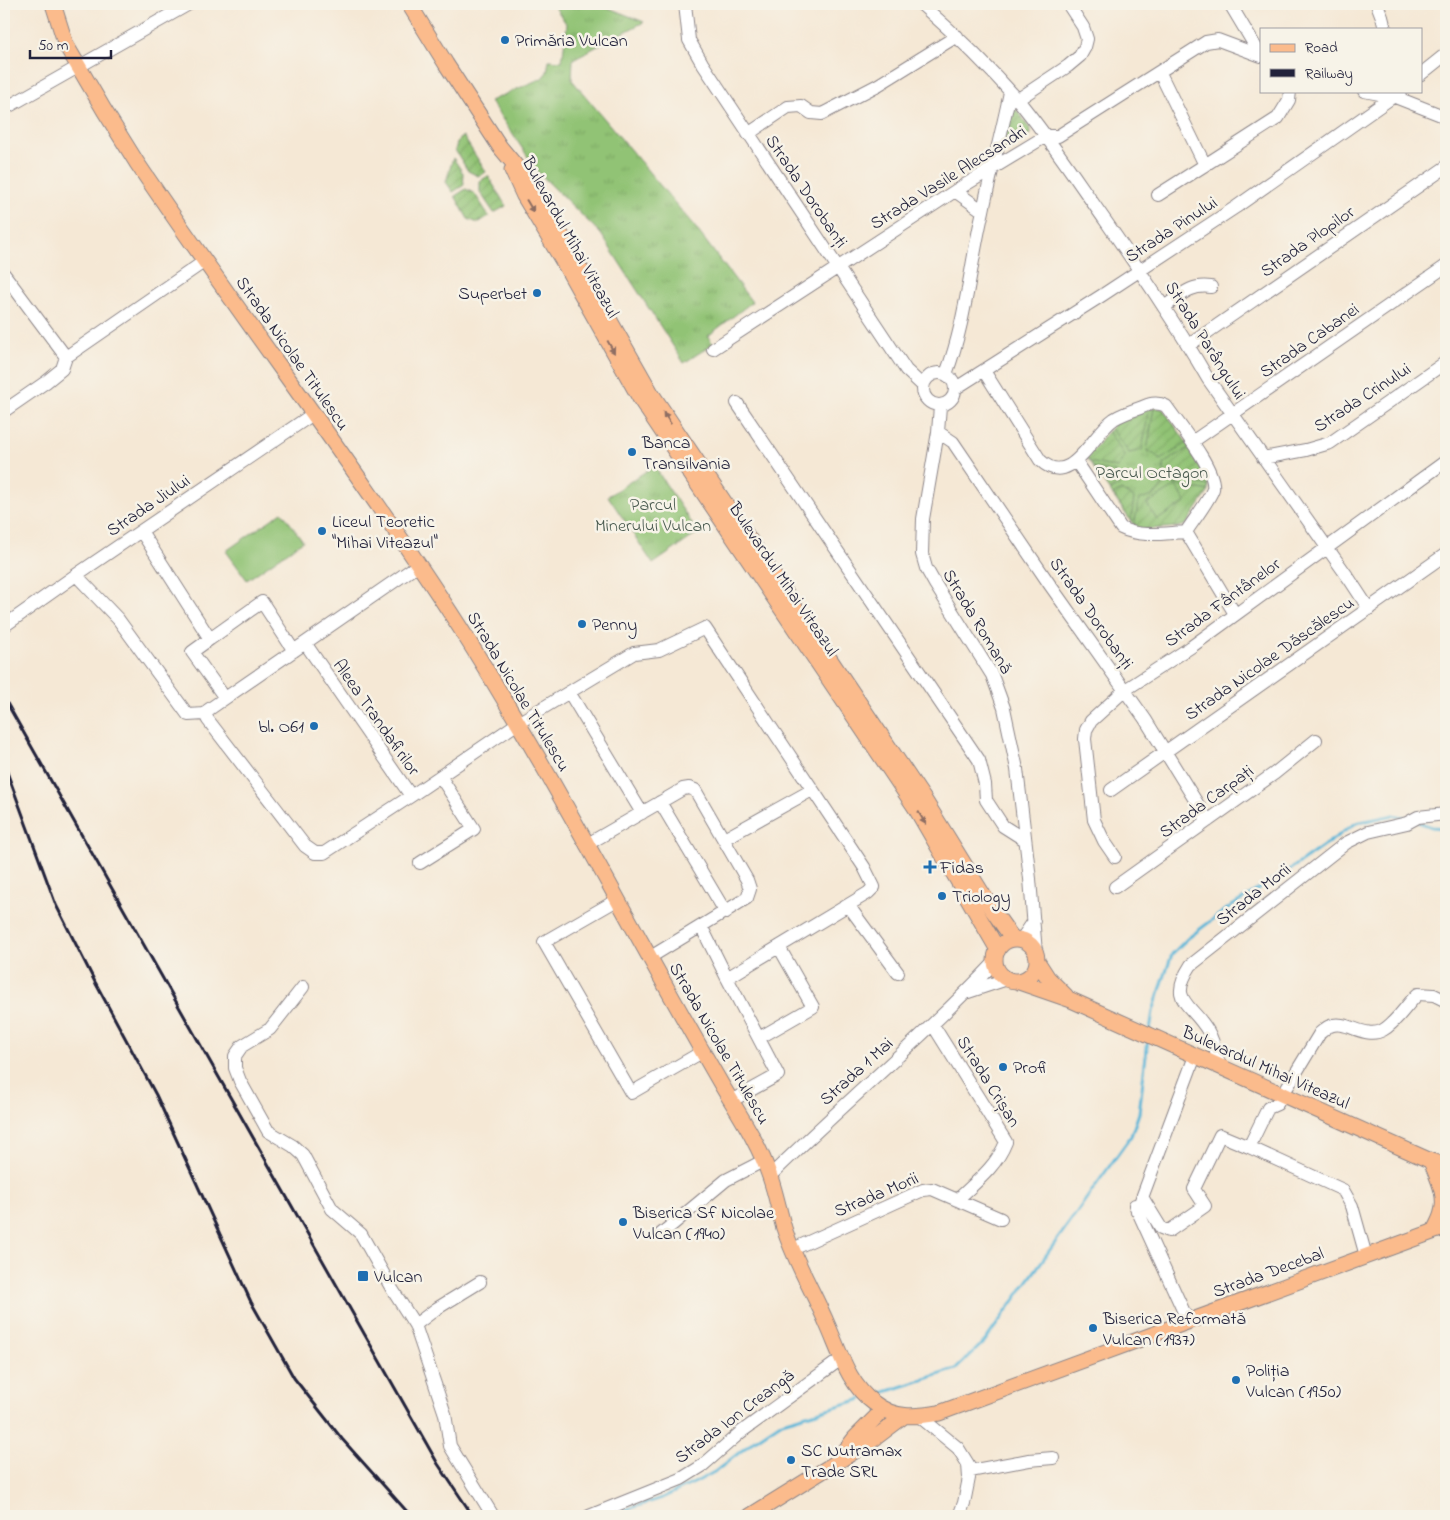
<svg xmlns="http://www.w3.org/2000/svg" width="1450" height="1520" font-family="'Indie Flower',sans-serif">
<defs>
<pattern id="grass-tufts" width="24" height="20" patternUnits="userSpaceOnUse" patternTransform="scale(1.25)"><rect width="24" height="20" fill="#91c374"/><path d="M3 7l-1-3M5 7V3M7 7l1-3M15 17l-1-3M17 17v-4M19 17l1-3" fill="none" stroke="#7da765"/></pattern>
<pattern id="garden-furrows" width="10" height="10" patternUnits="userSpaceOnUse" patternTransform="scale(1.25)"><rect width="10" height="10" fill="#91c374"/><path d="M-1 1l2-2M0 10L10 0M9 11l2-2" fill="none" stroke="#7da765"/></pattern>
</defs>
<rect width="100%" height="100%" fill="#f7f3e8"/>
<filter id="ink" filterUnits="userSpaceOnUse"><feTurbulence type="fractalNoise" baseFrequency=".02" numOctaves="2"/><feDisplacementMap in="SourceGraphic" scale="10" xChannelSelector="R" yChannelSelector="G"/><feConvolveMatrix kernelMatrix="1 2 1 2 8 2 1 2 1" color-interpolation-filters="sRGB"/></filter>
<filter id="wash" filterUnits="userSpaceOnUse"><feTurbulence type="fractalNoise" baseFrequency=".0096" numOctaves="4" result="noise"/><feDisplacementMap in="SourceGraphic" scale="20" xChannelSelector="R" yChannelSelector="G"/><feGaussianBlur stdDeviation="1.12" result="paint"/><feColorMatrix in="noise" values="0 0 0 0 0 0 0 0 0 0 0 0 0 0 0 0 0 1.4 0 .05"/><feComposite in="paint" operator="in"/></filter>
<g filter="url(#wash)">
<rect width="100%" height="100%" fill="#f5e8d5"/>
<path fill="url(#grass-tufts)" stroke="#5a7258" d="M553,4H599L644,22L573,59L572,80L695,227L752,302L708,336L713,344L684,363L601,234L539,173L490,101L542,78L547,72L549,60L562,61L567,25Z
M1149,408L1163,409L1207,472L1209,491L1137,530L1087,458L1111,428Z
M654,466L698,533L653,564L608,496Z"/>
<path fill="url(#garden-furrows)" stroke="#5a7258" d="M1016,109L1030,129V134L1008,151L1005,150L1004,146L1011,112Z
M463,136L486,172L478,176L468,171L455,150L458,140Z
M453,158L463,173L464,185L453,192L446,182Z
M488,176L506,206L494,213L480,192V181Z
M466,189L475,194L489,216L478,223L468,219L455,196Z
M1154,407L1163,409L1187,443L1160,460L1154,454L1147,451Z
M1149,408L1142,450L1129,453L1111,428L1116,422Z
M1108,431L1125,456L1117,468L1090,462L1087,458Z
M1190,447L1207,472L1209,486L1165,477L1163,464Z
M1094,468L1116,472L1119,486L1110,491Z
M1164,482L1209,491L1186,525L1178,527L1137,530L1134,526L1139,499C1151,499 1159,493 1164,482Z
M1121,490L1134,498L1131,521L1113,495Z"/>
<path fill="#91c374" stroke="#5a7258" d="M1176,486L1186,502L1157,520L1147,504Z
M282,512L303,541L247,580L226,551Z"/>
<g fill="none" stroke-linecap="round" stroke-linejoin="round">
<path stroke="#5ab6d8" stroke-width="3" d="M1418,822L1432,827L1446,828
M1150,1030L1153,1011L1172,954L1187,939L1224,911L1298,864L1356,823L1394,815L1407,818
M873,1396L956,1369L985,1341L1131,1136L1139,1113L1148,1039
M607,1516L662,1498L696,1482L716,1471L755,1440L782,1422L862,1399"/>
</g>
</g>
<g filter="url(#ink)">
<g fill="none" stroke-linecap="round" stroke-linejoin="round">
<defs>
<path id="minor" d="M685,4L689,40L702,63L906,370L923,386
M921,4C955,34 988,66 1018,100C1050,139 1078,182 1107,223C1142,274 1177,325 1208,379L1350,580L1369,609
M1230,4L1261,56
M1377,4L1382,17L1385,29
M1160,73L1205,165L1278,118L1289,100L1290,91
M1421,74L1446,54
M1364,91L1395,97L1446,117
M1017,100L1068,66L1080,56L1085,47L1087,39L1083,27L1068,4
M4,109L189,4
M748,134L788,107L801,106L811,113L822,114L878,85L957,36
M955,191L983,211
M1158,195L1205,165
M4,274L66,357
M1164,307C1181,296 1189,284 1211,287
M1189,345L1446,167
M713,349L955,191L1046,136H1058L1206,42L1218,40L1261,56
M984,371L1040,460C1071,490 1092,434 1114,419C1122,414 1131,411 1140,408C1149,404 1156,401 1166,406C1177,422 1217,470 1213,489C1210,499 1193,521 1186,532
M923 389a16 16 0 1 1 32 0a16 16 0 1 1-32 0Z
M946,374C966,322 970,265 983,211C991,171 1002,132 1010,92
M956,388L1101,296L1236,207L1401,91
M737,403L979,760L985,784L986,800L1003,826L1025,840
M940,406L938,432L923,519L922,554L926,568L935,584L992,675L1004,708L1017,769L1030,879L1036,953
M4,411L46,382L62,369L66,357L205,261
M938,432L953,442L1050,585L1145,719L1208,821
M1192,442L1446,266
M1263,458L1306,450L1330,443L1446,362
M1076,461L1121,528C1141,538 1165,533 1186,532
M141,531L210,639L192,652L225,698
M1186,532L1235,614
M76,575L118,619L188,715L205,714
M4,626L76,575L313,414
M210,639L262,602L294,651
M305,643L411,796
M569,692L642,813
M205,714L208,720L305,846L315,853H324L411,796L518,723L634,653L659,650L705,628L864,867L874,887L868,893L727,978L778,1075L731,1101
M205,714L208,710L418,565
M1111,790L1446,554
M660,802L726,913
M724,839L812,790
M586,845L683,789L689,788L695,790L747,880L750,889L747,898L649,958
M1115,857L1104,841L1094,820L1085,739L1086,730L1091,721L1125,690L1191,647L1446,461
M420,863L474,829L440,776
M1115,887L1275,773L1316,740
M617,900L544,942L631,1093L702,1052
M848,905L898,973
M702,928L727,978
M1021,940L1034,921
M303,987L270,1029L242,1046L235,1056V1068L240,1081L268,1131L293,1146L303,1155L332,1209L361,1234L392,1289L415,1325L445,1414L450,1446L493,1516
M968,992L1007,979
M933,1025L1006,1142C996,1167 977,1181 957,1200
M759,1038L813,1007L779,947
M1220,1067C1217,1056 1214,1041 1208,1031C1191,1002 1167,1002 1191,965L1346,843L1368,832L1407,823L1418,817L1446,814
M770,1176C844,1103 924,1037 995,962
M1142,1197L1161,1228L1169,1231L1205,1206L1194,1189L1220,1135L1249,1147
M1135,1205L1188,1321
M1137,1211L1195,1056
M661,1234L726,1180L763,1161
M793,1249L923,1190L932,1189L1001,1219
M1366,1256L1352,1206L1343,1190L1249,1147L1268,1108L1277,1104L1320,1033C1323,1031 1326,1027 1330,1026C1346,1019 1365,1040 1383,1030C1397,1022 1406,1005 1418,994L1434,995L1446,1001
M415,1325L436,1309L480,1282
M919,1416L958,1448L968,1464L969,1478L964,1503L959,1516
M970,1471L1029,1460L1053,1458
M589,1516L681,1479L702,1466L741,1432L841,1359"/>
<path id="major" d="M53,4L66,45L104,110L137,163C242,319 357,468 459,626C554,776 635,936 724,1089C741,1117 760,1146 770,1177C776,1194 779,1211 784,1228C795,1262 814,1293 828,1326C840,1353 849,1385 874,1403C894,1419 915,1417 939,1413L1446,1227
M409,4L446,64L500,147L535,189L651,393L925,801L993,911L1013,939
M512,170L524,196L567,268L641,400L915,807L998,950
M995 960a21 21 0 1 1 42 0a21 21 0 1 1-42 0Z
M1037,961L1048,978L1066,996
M1016,981L1071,1000L1431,1161L1446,1165
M1431,1161C1437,1177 1447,1195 1442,1212C1441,1218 1437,1225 1434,1231
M842,1455L855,1438L883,1410
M750,1516L871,1441L904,1416"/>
</defs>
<use href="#minor" stroke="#8c8588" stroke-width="14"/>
<use href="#major" stroke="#8c8588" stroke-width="17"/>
<use href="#minor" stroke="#fff" stroke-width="12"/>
<use href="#major" stroke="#fbbb8c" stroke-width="15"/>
<path stroke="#22223b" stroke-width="3" d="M4,698L438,1464L473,1516
M4,764L56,905L95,982L156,1095L251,1302L294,1378L342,1439L411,1516"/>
</g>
<defs><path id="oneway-solid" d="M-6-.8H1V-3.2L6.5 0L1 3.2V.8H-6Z" transform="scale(1.25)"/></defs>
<g fill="#8e6e64">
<use href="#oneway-solid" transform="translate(530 206) rotate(59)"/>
<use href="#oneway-solid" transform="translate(611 347) rotate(61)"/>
<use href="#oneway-solid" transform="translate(667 418) rotate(-123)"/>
<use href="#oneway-solid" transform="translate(922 818) rotate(60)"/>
</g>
</g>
<g fill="#1f6fb2" stroke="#f7f3e8" stroke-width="2">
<circle cx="505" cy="40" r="5"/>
<circle cx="537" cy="293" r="5"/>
<circle cx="632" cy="452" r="5"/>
<circle cx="322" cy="531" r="5"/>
<circle cx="582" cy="624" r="5"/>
<circle cx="314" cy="726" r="5"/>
<path d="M927.5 859.5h5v5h5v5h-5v5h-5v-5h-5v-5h5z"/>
<circle cx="942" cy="896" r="5"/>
<circle cx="1003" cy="1067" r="5"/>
<circle cx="623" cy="1222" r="5"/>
<rect x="357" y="1270" width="12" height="12" rx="2.5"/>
<circle cx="1093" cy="1328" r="5"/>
<circle cx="1236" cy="1380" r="5"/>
<circle cx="791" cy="1460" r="5"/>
</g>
<g text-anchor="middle" stroke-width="5" stroke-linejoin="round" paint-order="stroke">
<g font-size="18" fill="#22223b" stroke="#f7f3e8" text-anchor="start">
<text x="515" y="46">Primăria Vulcan</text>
<text x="527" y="299" text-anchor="end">Superbet</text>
<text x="642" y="448">Banca<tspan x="642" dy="21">Transilvania</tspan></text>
<text x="332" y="527">Liceul Teoretic<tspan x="332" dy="21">"Mihai Viteazul"</tspan></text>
<text x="592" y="630">Penny</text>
<text x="304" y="732" text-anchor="end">bl. O61</text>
<text x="940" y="873">Fidas</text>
<text x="952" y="902">Triology</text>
<text x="1013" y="1073">Profi</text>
<text x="633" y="1218">Biserica Sf Nicolae<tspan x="633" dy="21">Vulcan (1940)</tspan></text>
<text x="374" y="1282">Vulcan</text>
<text x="1103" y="1324">Biserica Reformată<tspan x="1103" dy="21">Vulcan (1937)</tspan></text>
<text x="1246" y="1376">Poliția<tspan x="1246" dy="21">Vulcan (1950)</tspan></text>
<text x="801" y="1456">SC Nutramax<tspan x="801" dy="21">Trade SRL</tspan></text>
</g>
<g font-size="18" fill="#22223b" stroke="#f7f3e8">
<text transform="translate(948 177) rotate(-32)" y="6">Strada Vasile Alecsandri</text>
<text transform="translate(807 191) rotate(56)" y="6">Strada Dorobanți</text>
<text transform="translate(1171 229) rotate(-33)" y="6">Strada Pinului</text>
<text transform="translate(571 237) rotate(61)" y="6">Bulevardul Mihai Viteazul</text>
<text transform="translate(1307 241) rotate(-35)" y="6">Strada Plopilor</text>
<text transform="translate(1206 340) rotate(58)" y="6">Strada Parângului</text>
<text transform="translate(1309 340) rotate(-35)" y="6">Strada Cabanei</text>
<text transform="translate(293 353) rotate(55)" y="6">Strada Nicolae Titulescu</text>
<text transform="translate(1362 397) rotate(-33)" y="6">Strada Crinului</text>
<text transform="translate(148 505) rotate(-34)" y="6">Strada Jiului</text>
<text transform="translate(784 579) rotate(56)" y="6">Bulevardul Mihai Viteazul</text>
<text transform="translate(1222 602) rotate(-36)" y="6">Strada Fântânelor</text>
<text transform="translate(1092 613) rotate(55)" y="6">Strada Dorobanți</text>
<text transform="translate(978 621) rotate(59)" y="6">Strada Romană</text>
<text transform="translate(1269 658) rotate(-35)" y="6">Strada Nicolae Dăscălescu</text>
<text transform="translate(519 691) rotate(59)" y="6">Strada Nicolae Titulescu</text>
<text transform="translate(377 717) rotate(55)" y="6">Aleea Trandafirilor</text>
<text transform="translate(1206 801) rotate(-36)" y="6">Strada Carpați</text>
<text transform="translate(1253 894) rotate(-38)" y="6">Strada Morii</text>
<text transform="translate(720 1043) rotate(60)" y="6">Strada Nicolae Titulescu</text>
<text transform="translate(1266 1067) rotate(24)" y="6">Bulevardul Mihai Viteazul</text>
<text transform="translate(856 1071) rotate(-42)" y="6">Strada 1 Mai</text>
<text transform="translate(989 1081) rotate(58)" y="6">Strada Crișan</text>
<text transform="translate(876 1194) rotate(-23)" y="6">Strada Morii</text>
<text transform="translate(1268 1272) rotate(-20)" y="6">Strada Decebal</text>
<text transform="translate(734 1416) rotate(-37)" y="6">Strada Ion Creangă</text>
</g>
<g font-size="18" fill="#495a4f" stroke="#f7f3e8">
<text x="1152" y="478">Parcul Octagon</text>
<text x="653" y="510">Parcul<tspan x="653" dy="21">Minerului Vulcan</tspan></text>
</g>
</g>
<rect width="1450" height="1520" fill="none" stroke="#f7f3e8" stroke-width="20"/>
<rect x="1260" y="28" width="162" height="65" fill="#f7f3e8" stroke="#a29fa3"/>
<rect x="1270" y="44" width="25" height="8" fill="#fbbb8c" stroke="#a29fa3"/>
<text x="1305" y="52" font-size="15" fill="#22223b">Road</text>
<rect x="1270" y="69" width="25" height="8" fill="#22223b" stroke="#a29fa3"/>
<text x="1305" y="78" font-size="15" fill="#22223b">Railway</text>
<path d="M30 50v8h81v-8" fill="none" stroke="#22223b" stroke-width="2.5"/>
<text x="38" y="50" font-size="15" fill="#22223b" stroke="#f7f3e8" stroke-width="4" paint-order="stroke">50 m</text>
</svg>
